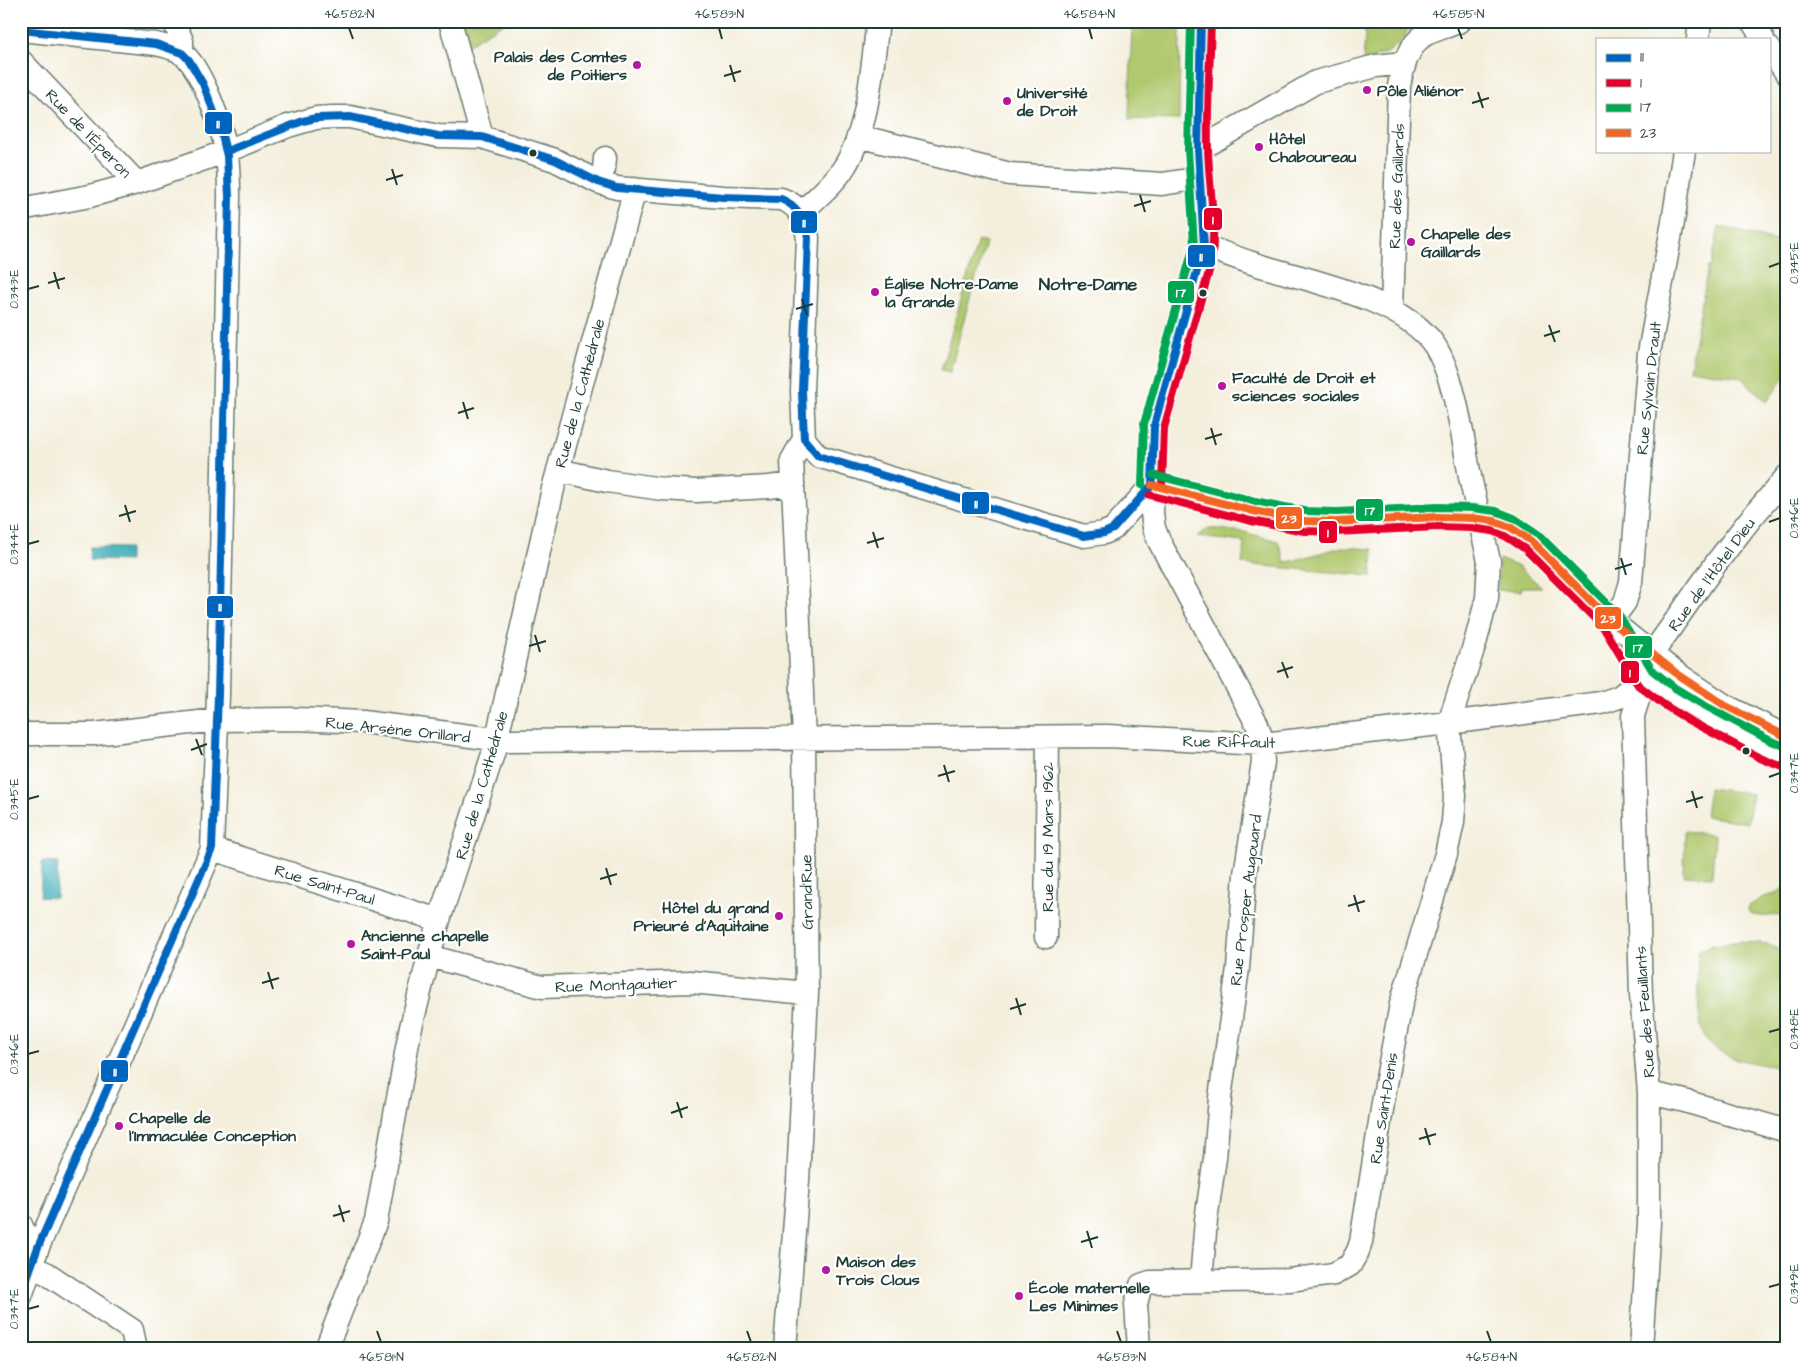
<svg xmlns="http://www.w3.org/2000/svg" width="1808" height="1370" font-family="'Architects Daughter',sans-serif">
<rect width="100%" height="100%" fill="#fff"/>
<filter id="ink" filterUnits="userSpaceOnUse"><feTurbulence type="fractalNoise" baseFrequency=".02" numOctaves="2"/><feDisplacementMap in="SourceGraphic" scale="10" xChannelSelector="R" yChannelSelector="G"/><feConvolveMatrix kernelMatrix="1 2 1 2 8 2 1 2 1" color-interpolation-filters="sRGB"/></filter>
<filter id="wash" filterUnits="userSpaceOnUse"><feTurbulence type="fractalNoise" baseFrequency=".0096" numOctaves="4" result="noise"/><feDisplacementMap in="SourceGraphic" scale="20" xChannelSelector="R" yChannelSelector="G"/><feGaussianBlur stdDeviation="1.12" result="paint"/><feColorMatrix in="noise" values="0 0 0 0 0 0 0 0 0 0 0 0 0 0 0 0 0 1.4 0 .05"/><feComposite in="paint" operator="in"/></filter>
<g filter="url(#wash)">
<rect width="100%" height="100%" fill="#f4efdd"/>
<path fill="#b0c86e" stroke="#688251" d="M460,21H507L466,46Z
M1132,21H1180L1179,120L1129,119Z
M1366,21H1422V23L1410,25L1403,39L1390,51L1363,62Z
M1719,226L1787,244V373L1767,402L1740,377L1690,369L1708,267H1711Z
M978,240L986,243L966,312L950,372L941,370Z
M1209,528L1244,532L1278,541L1285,563L1342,547L1373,549L1372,576L1242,564L1244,542L1197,537Z
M1499,559L1517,566L1542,587H1522L1521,591L1498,590Z
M1709,788L1752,794L1748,823L1705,816Z
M1685,831L1715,835L1712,877L1684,875Z
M1787,886V913C1775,915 1758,920 1748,911L1749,906L1764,897L1775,894Z
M1740,941L1768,944L1787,951V1063L1781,1067H1776C1761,1064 1745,1062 1731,1057C1721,1053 1708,1045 1704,1036C1696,1020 1698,970 1698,951L1709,946Z"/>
<path fill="#3cadb8" stroke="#2e7576" d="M90,547L129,548V561L89,560Z
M42,862L58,863L56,898L40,897Z"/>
</g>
<g filter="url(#ink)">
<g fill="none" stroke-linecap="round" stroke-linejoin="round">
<defs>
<path id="minor" d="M174,21L182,41V54
M450,21L482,137
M1201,21L1198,150L1201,178L1204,246L1200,265L1154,426L1152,513L1154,528L1159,541L1257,724L1261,736L1263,762L1245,874L1238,968L1220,1098L1215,1158L1206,1220L1201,1281
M1752,21L1763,39
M21,30L156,44C165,46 174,48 182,53C201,67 222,127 226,150C229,166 229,181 229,197L218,695L212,849L38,1247L21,1296
M1698,39L1700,21
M1769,48L1787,74
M21,61L137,183
M858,136L1010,174L1162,184L1201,178
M1198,150L1316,82L1376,66L1404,63
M598,182L604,169L605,158
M21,209L90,196L137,183L227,151L288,126L316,118L333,117H350L438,136L482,137L555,160L598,182L617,188L723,197L781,199C800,205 805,220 808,238L802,391L804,439L818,456L1084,536L1104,533L1113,529L1152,485
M801,213C816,198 834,184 845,166C869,127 872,66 878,21
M1204,246C1224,253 1244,261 1265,267C1314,282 1405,300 1435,346C1455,378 1463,439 1470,477
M1392,310L1399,86C1403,67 1408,44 1426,34C1437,29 1449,26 1460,21
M558,470L607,481L662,489L696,491L769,487L793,484
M1152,485L1253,511L1305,521L1336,522L1438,517L1472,518L1494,521L1510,527L1531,541L1611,621L1676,673L1724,705L1787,737
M1611,621L1625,602L1631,582L1649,353L1673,222L1684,151
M1637,665L1644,677L1669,696L1720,726L1765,749L1787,758
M21,734H94L217,720L296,719L363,722L509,741L1108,736L1262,744L1449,723L1601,703L1619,697L1644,677
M212,849L439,920
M1046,937L1048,737
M429,956L542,987L691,982L807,993
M1649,1093L1681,1100L1787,1131
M21,1225L28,1240L38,1247
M31,1267L46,1273L132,1330L136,1349
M326,1349L376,1221L410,1031L429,956L439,920L494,751L553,489L635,189
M785,1349L798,1181L807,993L804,740L792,460L804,439
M1139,1349L1136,1304L1141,1285L1150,1282L1289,1280L1334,1274L1350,1265L1358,1251L1361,1242L1386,1084L1401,1004L1446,854L1453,822L1455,796L1449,723L1476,640L1487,598L1489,561
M1641,1349L1649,1223V1093L1641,995L1633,716L1652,654L1717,562L1748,522L1787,476"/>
</defs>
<use href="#minor" stroke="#6a7b6f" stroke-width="25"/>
<use href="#minor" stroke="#fff" stroke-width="22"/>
<defs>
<path id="minor-bridge" d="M1470,477L1489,561"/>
</defs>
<use href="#minor-bridge" stroke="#6a7b6f" stroke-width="25" stroke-linecap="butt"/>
<use href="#minor-bridge" stroke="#fff" stroke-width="22"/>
<defs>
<path id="bus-1" d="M21,30L156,44L182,53L189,60L203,84L220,127L227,156L229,197L218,695L212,849L38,1247L21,1295
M227,151L303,121L316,118L350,117L438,136L482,137L555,160L598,182L617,188L723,197L781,199C799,207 805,219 808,238L802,391L804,439L818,456L1084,536L1104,533L1113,529L1152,485
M1152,485L1154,426L1204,246L1198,150L1201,21"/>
<path id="bus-2" d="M1162,485L1164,428L1210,268C1218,228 1209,189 1208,149C1207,106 1210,64 1211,21
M1150,495L1251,521L1304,531L1336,532L1438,527L1471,528L1492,531L1505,536L1525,549L1603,627L1638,685L1664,705L1690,721L1760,758L1783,767"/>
<path id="bus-3" d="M1154,475L1255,501L1306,511L1336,512L1438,507L1472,508L1496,511L1514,518L1538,534L1619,615L1652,670L1675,688L1700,703L1769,740L1787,747
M1142,485L1144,424L1194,245L1188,150L1191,21"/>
<path id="bus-4" d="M1152,485L1253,511L1305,521L1336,522L1438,517L1472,518L1494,521L1510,527L1531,541L1611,621L1676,673L1724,705L1787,737"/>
</defs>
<use href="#bus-1" stroke="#fff" stroke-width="11"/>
<use href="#bus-2" stroke="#fff" stroke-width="11"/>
<use href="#bus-3" stroke="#fff" stroke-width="11"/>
<use href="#bus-4" stroke="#fff" stroke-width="11"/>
<use href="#bus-1" stroke="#0065bd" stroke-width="8"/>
<use href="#bus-2" stroke="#e4002b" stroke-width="8"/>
<use href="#bus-3" stroke="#00a651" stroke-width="8"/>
<use href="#bus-4" stroke="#f26522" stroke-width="8"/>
</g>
</g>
<path fill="none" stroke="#1f3d34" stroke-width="2" d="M349,28L353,39M719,28L722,39M1089,28L1092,39M1458,28L1462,39M730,65L735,82M724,76L741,71M1478,92L1483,108M1472,103L1489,98M392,169L397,185M386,180L403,175M1140,195L1145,212M1134,206L1151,201M1769,267L1780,263M54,272L59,289M48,283L65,278M28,289L39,286M802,299L807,315M796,309L813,304M1549,325L1555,342M1544,336L1560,331M463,402L468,419M458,413L474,408M1211,428L1216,445M1205,439L1222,434M125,505L130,522M119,516L136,511M1769,522L1780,518M873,532L878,548M867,543L884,538M28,544L39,541M1621,558L1626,575M1615,569L1632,564M535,635L540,652M529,646L546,641M1282,662L1288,678M1277,672L1293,667M196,739L202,755M191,750L207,744M944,765L949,782M938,776L955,771M1769,777L1780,773M1692,791L1697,808M28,799L39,796M1686,802L1703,797M606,868L611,885M600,879L617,874M1354,895L1359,912M1348,906L1365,901M268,972L273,989M262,983L279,978M1016,998L1021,1015M1010,1009L1026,1004M1769,1032L1780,1029M28,1054L39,1051M677,1102L682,1118M671,1113L688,1107M1425,1128L1430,1145M1419,1139L1436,1134M339,1205L344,1222M333,1216L350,1211M1087,1231L1092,1248M1081,1242L1098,1237M1769,1287L1780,1284M28,1309L39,1306M377,1331L381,1342M747,1331L751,1342M1117,1331L1121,1342M1487,1331L1491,1342"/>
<g fill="#b5179e" stroke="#fff" stroke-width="2">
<circle cx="637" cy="65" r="5"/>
<circle cx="1367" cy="90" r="5"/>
<circle cx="1007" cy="101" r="5"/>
<circle cx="1259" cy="147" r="5"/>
<circle cx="1411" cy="242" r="5"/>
<circle cx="875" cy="292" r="5"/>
<circle cx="1222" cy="386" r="5"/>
<circle cx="779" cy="916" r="5"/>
<circle cx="351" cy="944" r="5"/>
<circle cx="119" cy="1126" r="5"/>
<circle cx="826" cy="1270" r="5"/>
<circle cx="1019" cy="1296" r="5"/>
</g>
<g fill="#1f3d34" stroke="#fff" stroke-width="2">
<circle cx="533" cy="153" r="4.5"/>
<circle cx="1203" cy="293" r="4.5"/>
<circle cx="1746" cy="751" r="4.5"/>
</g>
<g text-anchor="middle" stroke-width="4.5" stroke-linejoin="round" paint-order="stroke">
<g font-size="16" font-weight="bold" fill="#1f3d34" stroke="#fff" text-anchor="start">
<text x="627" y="62" text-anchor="end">Palais des Comtes<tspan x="627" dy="18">de Poitiers</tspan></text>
<text x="1377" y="96">Pôle Aliénor</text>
<text x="1017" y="98">Université<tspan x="1017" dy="18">de Droit</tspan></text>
<text x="1269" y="144">Hôtel<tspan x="1269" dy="18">Chaboureau</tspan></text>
<text x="1421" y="239">Chapelle des<tspan x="1421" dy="18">Gaillards</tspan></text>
<text x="885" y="289">Église Notre-Dame<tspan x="885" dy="18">la Grande</tspan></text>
<text x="1232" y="383">Faculté de Droit et<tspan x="1232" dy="18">sciences sociales</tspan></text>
<text x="769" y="913" text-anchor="end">Hôtel du grand<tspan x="769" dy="18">Prieuré d'Aquitaine</tspan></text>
<text x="361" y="941">Ancienne chapelle<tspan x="361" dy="18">Saint-Paul</tspan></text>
<text x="129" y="1123">Chapelle de<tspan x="129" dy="18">l'Immaculée Conception</tspan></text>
<text x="836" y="1267">Maison des<tspan x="836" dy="18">Trois Clous</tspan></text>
<text x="1029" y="1293">École maternelle<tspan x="1029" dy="18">Les Minimes</tspan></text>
</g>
<g font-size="16" fill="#1f3d34" stroke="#fff">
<text transform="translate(89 133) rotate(46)" y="6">Rue de l'Éperon</text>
<text transform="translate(1396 186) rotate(-88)" y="6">Rue des Gaillards</text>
<text transform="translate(1648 388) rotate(-84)" y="6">Rue Sylvain Drault</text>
<text transform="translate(579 393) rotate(-75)" y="6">Rue de la Cathédrale</text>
<text transform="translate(1711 574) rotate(-54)" y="6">Rue de l'Hôtel Dieu</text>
<text transform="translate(398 729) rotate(6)" y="6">Rue Arsène Orillard</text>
<text transform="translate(1229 741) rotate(1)" y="6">Rue Riffault</text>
<text transform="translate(481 785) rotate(-74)" y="6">Rue de la Cathédrale</text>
<text transform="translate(1047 837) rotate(-90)" y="6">Rue du 19 Mars 1962</text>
<text transform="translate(325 884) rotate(17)" y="6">Rue Saint-Paul</text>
<text transform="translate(806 892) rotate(-91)" y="6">Grand'Rue</text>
<text transform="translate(1245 900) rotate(-83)" y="6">Rue Prosper Augouard</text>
<text transform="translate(616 984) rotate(-2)" y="6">Rue Montgautier</text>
<text transform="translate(1644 1012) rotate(-94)" y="6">Rue des Feuillants</text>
<text transform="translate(1383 1108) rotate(-81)" y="6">Rue Saint-Denis</text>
</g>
<g font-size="18" font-weight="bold" fill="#1f3d34" stroke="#fff">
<text x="1088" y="290">Notre-Dame</text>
</g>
</g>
<g stroke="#fff" stroke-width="2">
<rect x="204" y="111" width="29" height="24" rx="5" fill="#0065bd"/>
<rect x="1203" y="207" width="20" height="24" rx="5" fill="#e4002b"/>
<rect x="790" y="210" width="28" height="24" rx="5" fill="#0065bd"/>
<rect x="1187" y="244" width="29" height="24" rx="5" fill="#0065bd"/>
<rect x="1167" y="280" width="28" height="24" rx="5" fill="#00a651"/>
<rect x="961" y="491" width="29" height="24" rx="5" fill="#0065bd"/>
<rect x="1355" y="498" width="29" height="24" rx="5" fill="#00a651"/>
<rect x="1275" y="506" width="28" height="24" rx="5" fill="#f26522"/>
<rect x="1318" y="520" width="20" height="24" rx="5" fill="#e4002b"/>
<rect x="206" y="595" width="28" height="24" rx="5" fill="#0065bd"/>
<rect x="1594" y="606" width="28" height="24" rx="5" fill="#f26522"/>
<rect x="1624" y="635" width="29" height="24" rx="5" fill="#00a651"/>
<rect x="1620" y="660" width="20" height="24" rx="5" fill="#e4002b"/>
<rect x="100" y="1059" width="29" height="24" rx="5" fill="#0065bd"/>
</g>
<g font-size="14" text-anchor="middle" font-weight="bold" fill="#fff">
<text x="218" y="128">11</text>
<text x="1213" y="224">1</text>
<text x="804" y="227">11</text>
<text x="1201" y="261">11</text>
<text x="1181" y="297">17</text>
<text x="976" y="508">11</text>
<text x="1370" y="515">17</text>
<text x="1289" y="523">23</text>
<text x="1328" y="537">1</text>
<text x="220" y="611">11</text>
<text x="1608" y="623">23</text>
<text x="1638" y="652">17</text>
<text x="1630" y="677">1</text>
<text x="115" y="1076">11</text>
</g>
<rect width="1808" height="1370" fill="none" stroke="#fff" stroke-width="55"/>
<rect x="1596" y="38" width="175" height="115" fill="#ffffff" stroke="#a5b1ae"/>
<rect x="1606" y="54" width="25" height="8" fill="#0065bd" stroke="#a5b1ae"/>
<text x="1640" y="62" font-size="15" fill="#1f3d34">11</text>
<rect x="1606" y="79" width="25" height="8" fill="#e4002b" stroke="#a5b1ae"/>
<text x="1640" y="88" font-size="15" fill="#1f3d34">1</text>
<rect x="1606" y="104" width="25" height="8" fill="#00a651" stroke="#a5b1ae"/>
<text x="1640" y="112" font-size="15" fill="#1f3d34">17</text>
<rect x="1606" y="129" width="25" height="8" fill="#f26522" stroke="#a5b1ae"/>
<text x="1640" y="138" font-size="15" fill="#1f3d34">23</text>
<rect x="28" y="28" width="1752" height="1314" fill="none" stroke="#1f3d34" stroke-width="2"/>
<g font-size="12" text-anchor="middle" fill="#1f3d34">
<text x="349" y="18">46.582°N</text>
<text x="719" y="18">46.583°N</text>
<text x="1089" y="18">46.584°N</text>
<text x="1458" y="18">46.585°N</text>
<text transform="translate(1794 263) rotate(-90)" y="4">0.345°E</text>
<text transform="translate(14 289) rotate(-90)" y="4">0.343°E</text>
<text transform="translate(1794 518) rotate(-90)" y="4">0.346°E</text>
<text transform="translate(14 544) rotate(-90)" y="4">0.344°E</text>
<text transform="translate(1794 773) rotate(-90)" y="4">0.347°E</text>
<text transform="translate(14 799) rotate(-90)" y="4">0.345°E</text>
<text transform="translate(1794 1029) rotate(-90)" y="4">0.348°E</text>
<text transform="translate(14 1054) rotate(-90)" y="4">0.346°E</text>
<text transform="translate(1794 1284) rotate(-90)" y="4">0.349°E</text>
<text transform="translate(14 1309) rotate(-90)" y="4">0.347°E</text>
<text x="381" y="1361">46.581°N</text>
<text x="751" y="1361">46.582°N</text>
<text x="1121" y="1361">46.583°N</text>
<text x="1491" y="1361">46.584°N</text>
</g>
</svg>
